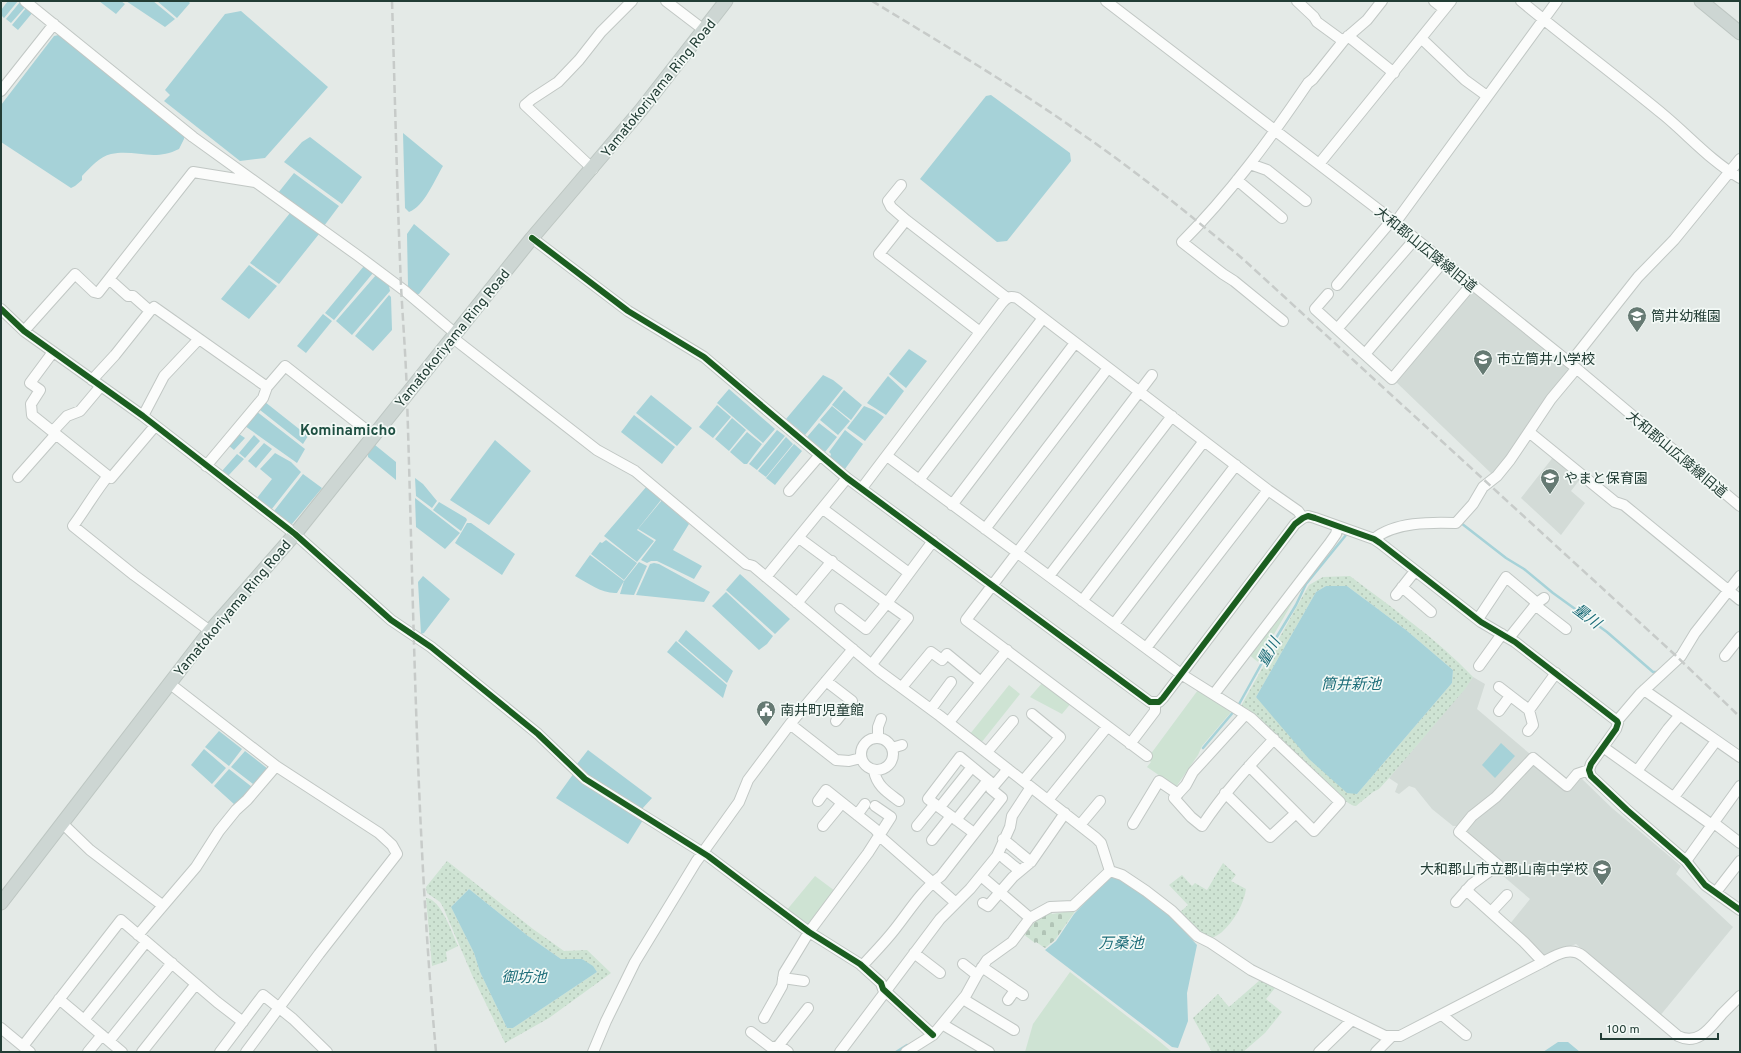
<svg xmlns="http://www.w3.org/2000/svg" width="1741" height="1053" font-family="Overpass,'Noto Sans JP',sans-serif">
<defs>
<pattern id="grass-dots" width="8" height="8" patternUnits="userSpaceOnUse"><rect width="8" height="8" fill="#cee3d3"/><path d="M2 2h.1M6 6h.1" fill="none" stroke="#b1c4b6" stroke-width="1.8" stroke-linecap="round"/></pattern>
<pattern id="cemetery-stones" width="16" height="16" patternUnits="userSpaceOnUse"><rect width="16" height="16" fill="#cee3d3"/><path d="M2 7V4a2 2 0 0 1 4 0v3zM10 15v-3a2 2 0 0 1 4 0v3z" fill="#b1c4b6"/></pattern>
</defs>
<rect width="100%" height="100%" fill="#e4eae7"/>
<path fill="#d3dbd7" d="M1474,288L1570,369L1514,453L1493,475L1396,382Z
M1554,456L1581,478L1571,491L1585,503L1561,535L1521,498Z
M1473,677L1485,684L1477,709L1530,754L1504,783L1457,826H1453L1432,809L1415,788L1409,786L1399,794L1395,792L1398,784L1389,778L1464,689Z
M1532,763L1537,764L1567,789L1581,778L1612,808L1681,866L1676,874L1733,927L1659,1017L1576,944L1545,956L1509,925L1530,899L1496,870L1464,833L1465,828Z"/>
<path fill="url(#grass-dots)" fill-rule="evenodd" d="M1350,576C1392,608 1436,638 1473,677L1465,689L1389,778L1379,789L1373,792L1356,806C1350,806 1347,800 1340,799L1248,709L1241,706L1309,585L1323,577ZM1326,586H1347L1406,630L1453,670L1452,683L1357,794L1256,697L1316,592Z
M447,861L533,929L564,951L587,950L611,973L549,1018L505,1043L472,975L443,907L440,902L427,893L426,887ZM469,889L528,936L561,959H582L597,972L513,1028H507L480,972L474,953L451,907Z
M1223,863L1236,875L1231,881L1246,889C1244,904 1234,921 1222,932C1219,935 1213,937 1209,940L1178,914L1188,905L1169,885L1182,875L1192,886L1195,883L1207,890Z
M426,898C441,899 452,933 458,946L446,952L447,961L432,966Z
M1260,980L1275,988L1266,999L1282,1012L1265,1033L1243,1052H1212L1193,1018L1218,994L1229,1007Z"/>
<path fill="url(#cemetery-stones)" d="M1076,910L1055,940L1045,948L1036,942L1035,943L1023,934L1043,914L1051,911L1052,914Z"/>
<path fill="#cee3d3" d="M1307,577L1258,662L1248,654Z
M1043,682L1072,702L1062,714L1030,697Z
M1009,685L1020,694L981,743L970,734Z
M1198,690L1232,711L1202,746L1198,755L1176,787L1147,767L1151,762L1147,759Z
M815,876L835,891L809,925H805L786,911Z
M1070,972L1159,1041L1172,1052H1025L1033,1024Z"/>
<path fill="#a6d2d8" d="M8,1H18L4,18L1,15V10Z
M99,1H121L125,4L116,14Z
M126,1H153L175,19L165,27Z
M157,1H188L190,3L177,18Z
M20,2L26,6L11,23L6,19Z
M27,7L33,12L18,30L12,25Z
M241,11L328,87L265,158L240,161L164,101L170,95L165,90L225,14Z
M63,34L184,134V139L179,149C153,162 136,149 111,154C100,156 90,168 82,176V180L75,186L71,188L1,142V105L54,36Z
M991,95L1070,153L1071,161L1007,241L997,242L920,179L986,96Z
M403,133L443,166C435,179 424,207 409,212L405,208Z
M310,137L362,177L342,204L284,162L302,142Z
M294,173L339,206L324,226L278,193Z
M290,213L319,234L279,284L250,263Z
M414,224L450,254L419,294L414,295L408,287L407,234Z
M249,265L277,286L249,319L221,299Z
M364,266L373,273L334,320L325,313Z
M376,275L389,286L390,291L352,335L336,321Z
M389,295L391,297L392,330L373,351L355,336Z
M323,314L332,321L306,353L297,346Z
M909,349L927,361L906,388L889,374Z
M823,375L833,380L843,388L805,435L786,419Z
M888,376L904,391L886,415L867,403Z
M729,389L775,429L763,443L717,403Z
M844,390L862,405L851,420L832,405Z
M651,395L692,428L677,446L636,413Z
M265,402L308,436L303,444L260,410Z
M717,405L731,417L713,438L699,427Z
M832,406L850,421L838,435L820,420Z
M864,406L874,410L884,417L865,441L847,428Z
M256,411L305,449L297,463L245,426Z
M634,415L675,447L662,464L621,432Z
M732,418L746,430L729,451L715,439Z
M819,423L837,437L825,452L807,437Z
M777,430L785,436L757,470L749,464Z
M845,430L863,444L845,469L830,457L831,454L829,452Z
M747,432L762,444L747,464H744L730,452Z
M239,434L245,438L234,450L228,445Z
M254,435L260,441L245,458L239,453Z
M786,437L793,444L766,477L758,471Z
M495,440L531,471L489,525L450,500Z
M264,443L272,449L256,468L248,461Z
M794,444L802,451L775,485L766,478Z
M375,445L396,462V480L368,457V454Z
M275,453L291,462L301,472L271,510L257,498L272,479L260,469Z
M237,454L244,459L228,476L222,471Z
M303,474L322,488L292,524L291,525L274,511Z
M415,478L423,484L437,501L432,508L416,496Z
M647,486L661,500L637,530L654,541L637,562L604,536Z
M415,498L460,533L445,549L416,527Z
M662,500L689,524L673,550L702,566L694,579L657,561H651L647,563L641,560L656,540L638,529Z
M439,502L466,518L467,520L461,531L433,510Z
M467,523H471L515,554L502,575L455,543Z
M606,540L637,563L624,580L591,554L600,542L602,543Z
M590,555L624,581L617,593C602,594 588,583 575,576Z
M639,562L647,566L634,595L620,594L624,581Z
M654,563L659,564L710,592L704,602L636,595L650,564Z
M740,574L790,619L775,634L726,590Z
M423,576L450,599L424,633L421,634L418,582Z
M1326,586H1347L1406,630L1453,670L1452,683L1357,794L1347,793L1309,759L1256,697L1316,592Z
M726,592L773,636L767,644L759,650L712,606Z
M686,630L733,671L727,683L678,641Z
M676,641L727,685L723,698L667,652Z
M219,731L242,749L229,766L205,747Z
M1501,743L1515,756L1495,778L1482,765Z
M204,749L226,768L212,784L191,765Z
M588,750L652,798L641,810L577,768V764Z
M245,751L268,769L253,784L231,767Z
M229,769L252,787L242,799L235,805L214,786Z
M574,773L643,820L628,844L556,798Z
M1117,876L1157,904L1172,918L1197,945L1187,993L1188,1021L1178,1048L1172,1047L1045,950L1056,941L1074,914L1108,878Z
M469,889L528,936L561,959H582L593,966L597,972L513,1028H507L480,972L474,953L451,907Z
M1558,1042H1568L1580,1052H1543Z"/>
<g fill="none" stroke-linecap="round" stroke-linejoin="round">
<path stroke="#a6d2d8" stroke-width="2.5" d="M1461,523L1506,558L1524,569L1553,593L1607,632L1653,672H1658
M1238,706L1273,643L1296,605L1306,584L1346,535
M1203,748L1235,710
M896,1052L907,1045"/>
<defs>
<path id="minor" d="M25,1L193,137L357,255L405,291L456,334
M666,1L704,30
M1106,1L1392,220L1570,363L1740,506
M1297,1L1314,17L1317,22L1343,41
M1434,1L1444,9
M1521,1C1568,40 1618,77 1665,116C1690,137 1712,162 1740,178
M1348,36L1394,73
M1422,39L1465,80L1487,96
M1,91L54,24
M1250,164L1267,170L1306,201
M1319,164L1451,1
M593,169L525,105L532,99L558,82L579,60L601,32L632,1
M1237,180L1282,218
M901,185L888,201L891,207L906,220
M1395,223L1557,1
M532,238L628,311L704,357L847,478L1150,702H1159L1163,698L1295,524L1303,518L1308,516L1315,518L1374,539L1380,543L1481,622L1515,642L1617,721L1618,723L1616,729L1591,764L1589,770L1591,776L1627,810L1686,861L1705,885L1740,910
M109,279L128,296H133L150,311L154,307L267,387
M1337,285L1392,220
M1328,294L1315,309L1392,379L1471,285
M1,309L24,331L143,416L295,534L391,620L431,647L538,734L585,779L708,856L809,932L860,964L881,983L883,989L933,1035
M1283,321L1234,281L1223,274L1182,242C1230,194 1270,139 1308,83L1313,79L1345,39L1367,20L1382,1
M1337,329L1415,239
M24,331L75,274L94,292L98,293L193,172L255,182
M980,332L879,254L906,220L1007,298
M453,338L597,450L635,471L746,564L753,566L879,671L940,716L1096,838L1101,843L1110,871
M53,352L30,383L40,390L31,404L32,415L108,476C95,492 85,510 73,526L134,575L210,631
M1365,354L1443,262
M1570,363L1638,277L1674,240L1740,159
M92,380L115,355L150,311
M143,416L164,376L198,340
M53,431L67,416L80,411L101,386
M1529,432L1615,502L1624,505L1740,600
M887,456L1181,674L1251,718L1340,802L1314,831L1249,766
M206,466L263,398L267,387L285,366L374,436
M108,476L111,478L155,426
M18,477L56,434
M919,480L1043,318
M862,488L1002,303C1007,297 1010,296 1017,298L1268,490L1298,511L1303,518
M789,491L820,455
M952,505L1075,343
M823,509L909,573
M985,529L1108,368
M799,538L887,603L866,629L840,609
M1374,539C1394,522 1431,522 1456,523L1473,504L1483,487L1497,476L1510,460L1551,399L1576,369
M1049,576L1172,416
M766,577L847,478
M1402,587L1431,612
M1396,595L1415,571
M1082,601L1204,441
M797,603L832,561
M1535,605L1566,629
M1478,619L1506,577L1537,603
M1114,624L1236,465
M1509,638L1537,603L1544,598
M1146,648L1268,490
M1725,656L1740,637
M872,664L908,618L887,603L933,541
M1479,666L1502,634
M826,681L852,701L836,721
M169,683L276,766L379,833L392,845L397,854L319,954L246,1052
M902,687L931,652L942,660L947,654L981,682
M1499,687L1529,710L1556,673
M1644,690L1740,757
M1214,694L1329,544L1336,534L1338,526
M931,709L951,682
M1499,711L1510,696
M1245,715L1193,772L1186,785L1174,798L1191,817L1202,826C1223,794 1248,767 1274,739
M1617,721L1640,694L1681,656L1695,633L1740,576
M949,722L1007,650
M790,724L836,760L849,761L861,758
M1528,731L1533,725L1529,710
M861 754a16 16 0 1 1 32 0a16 16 0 1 1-32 0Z
M878,738V727L881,719
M1130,744L1155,711V703
M1603,747L1712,825
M892,748L902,745
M987,752L1013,721
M1147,756L966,620L1152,375
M874,771C877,786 887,792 899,801
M1637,771L1668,729L1680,715
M1023,781L1060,737L1032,714
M1225,793L1270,837L1296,813
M1674,797L1716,741
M1048,800L1107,727
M818,801L826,790L875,829L883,839L956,903
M940,807L972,767
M857,815L865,804
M956,820L988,780
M1714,823L1740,843
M63,824L90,850L162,905
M1133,824L1159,781L1178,794
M1080,825L1100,801
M823,826L842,803
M917,826L935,804
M974,833L928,799L960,757L994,785
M1003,839L1031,862
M932,840L951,816
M1004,858L1020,871
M1686,861L1740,786
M981,876L1030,918
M1466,890L1524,942L1543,962
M1716,892L1740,861
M1456,902L1472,884L1498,865L1459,832L1472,816L1496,797L1533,758L1567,786L1577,774L1589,770
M983,903L988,906L1013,877L1031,862L1065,813
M1491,912L1507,895
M138,935L196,867L219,831L236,810L247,800L276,766
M914,953L940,973
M963,964L977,975
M862,966C873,954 885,942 895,929C910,910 922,890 941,876L1002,798L991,789L1008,769
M982,967L1023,995
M783,978L804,981
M59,999L122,1052
M963,999L1014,1030
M1008,1000L1015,990
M1442,1015L1466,1035
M764,1018L782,986L784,973L792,960L809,932L868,853L891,817L875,806
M84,1020L146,942
M942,1024L989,1052
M1,1028L30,1052
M751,1032L772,1048L779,1045L788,1052
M109,1041L172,963
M779,1045L808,1008
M23,1046L121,920L217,1002L243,1022
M88,1052L102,1035
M142,1052L196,984
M220,1052L263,995L293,1019L327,1052
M593,1052L606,1021L635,962L696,862L739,802L748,780L790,724L853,649
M840,1052L940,919L970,889L997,856L1010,827L1012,816L1031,787
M906,1052L933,1035L938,1029L966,995L977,975L987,960L1012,942L1030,918L1050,907L1073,906L1110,871L1122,875L1146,891L1172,911L1197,936L1211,943L1251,970L1385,1036H1400L1543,962C1556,955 1570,946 1583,956L1678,1036C1698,1046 1710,1028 1722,1014C1728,1008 1734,1002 1740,996
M1319,1052L1351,1021
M1376,1052L1391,1037"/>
<path id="major" d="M1701,1L1740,33
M1,903L210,631L295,534L532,238L641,110L726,1"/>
</defs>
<use href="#minor" stroke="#c1c7c4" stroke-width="12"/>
<use href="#major" stroke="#bdc6c2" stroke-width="15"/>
<use href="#minor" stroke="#fbfcfb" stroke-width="10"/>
<use href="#major" stroke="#cdd6d3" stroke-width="13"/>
<path stroke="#c7cbc9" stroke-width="2.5" stroke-dasharray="8 4" stroke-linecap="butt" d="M392,1C395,96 397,191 401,286C403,323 406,360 407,397C414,616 416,834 436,1052
M872,1C941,43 1012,85 1079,132C1136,171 1190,215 1243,259L1673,653L1740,717"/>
<defs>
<path id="cycleway" d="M532,238L628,311L704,357L847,478L1150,702H1159L1163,698L1295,524L1303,518L1308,516L1315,518L1374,539L1380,543L1481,622L1515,642L1617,721L1618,723L1616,729L1591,764L1589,770L1591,776L1627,810L1686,861L1705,885L1740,910
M1,309L24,331L143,416L295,534L391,620L431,647L538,734L585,779L708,856L809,932L860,964L881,983L883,989L933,1035"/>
</defs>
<use href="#cycleway" stroke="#f3f9f6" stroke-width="8"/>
<use href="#cycleway" stroke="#1b5e20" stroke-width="6"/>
</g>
<defs>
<symbol id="school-pin" viewBox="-11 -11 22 30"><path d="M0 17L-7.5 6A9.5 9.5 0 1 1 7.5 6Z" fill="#667a73" stroke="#f3f9f6"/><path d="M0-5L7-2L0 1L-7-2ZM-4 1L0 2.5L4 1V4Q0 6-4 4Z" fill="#fff"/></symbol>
<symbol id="civic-pin" viewBox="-11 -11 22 30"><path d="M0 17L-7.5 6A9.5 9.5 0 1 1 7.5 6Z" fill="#667a73" stroke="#f3f9f6"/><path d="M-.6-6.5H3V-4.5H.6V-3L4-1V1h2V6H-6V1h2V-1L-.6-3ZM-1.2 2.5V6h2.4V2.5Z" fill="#fff"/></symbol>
</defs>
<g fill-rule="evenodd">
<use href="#school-pin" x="1626" y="305" width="22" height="30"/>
<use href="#school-pin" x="1472" y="348" width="22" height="30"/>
<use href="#school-pin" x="1539" y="467" width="22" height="30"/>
<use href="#civic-pin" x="755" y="699" width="22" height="30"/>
<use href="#school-pin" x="1591" y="858" width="22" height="30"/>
</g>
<g text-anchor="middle" stroke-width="3.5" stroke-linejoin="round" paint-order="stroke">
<g font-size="14" fill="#223d35" stroke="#f3f9f6">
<text transform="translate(658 88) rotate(-51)" y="5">Yamatokoriyama Ring Road</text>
<text transform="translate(1426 249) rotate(39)" y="5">大和郡山広陵線旧道</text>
<text transform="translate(452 338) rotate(-51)" y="5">Yamatokoriyama Ring Road</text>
<text transform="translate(1677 454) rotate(40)" y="5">大和郡山広陵線旧道</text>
<text transform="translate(232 608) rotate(-50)" y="5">Yamatokoriyama Ring Road</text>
</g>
<g font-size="14" fill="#223d35" stroke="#f3f9f6" text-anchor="start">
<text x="1651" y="321">筒井幼稚園</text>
<text x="1497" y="364">市立筒井小学校</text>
<text x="1564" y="483">やまと保育園</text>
<text x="780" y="715">南井町児童館</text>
<text x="1588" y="874" text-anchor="end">大和郡山市立郡山南中学校</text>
</g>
<g font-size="15" font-weight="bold" fill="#1e4f42" stroke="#f3f9f6">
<text x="348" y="435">Kominamicho</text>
</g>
<g font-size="15" font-style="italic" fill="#1d6d79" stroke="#f3f9f6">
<text transform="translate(1587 616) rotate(37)" y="5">量川</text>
<text transform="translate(1269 652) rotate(-61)" y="5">量川</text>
<text x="1351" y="689">筒井新池</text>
<text x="1121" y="948">万桑池</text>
<text x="524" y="982">御坊池</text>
</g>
</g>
<rect width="1741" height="1053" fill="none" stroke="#223d35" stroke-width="4"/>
<path d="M1601 1033v6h117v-6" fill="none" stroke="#223d35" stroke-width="2"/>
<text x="1607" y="1033" font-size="12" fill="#223d35" stroke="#f3f9f6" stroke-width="3" paint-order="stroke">100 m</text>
</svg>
